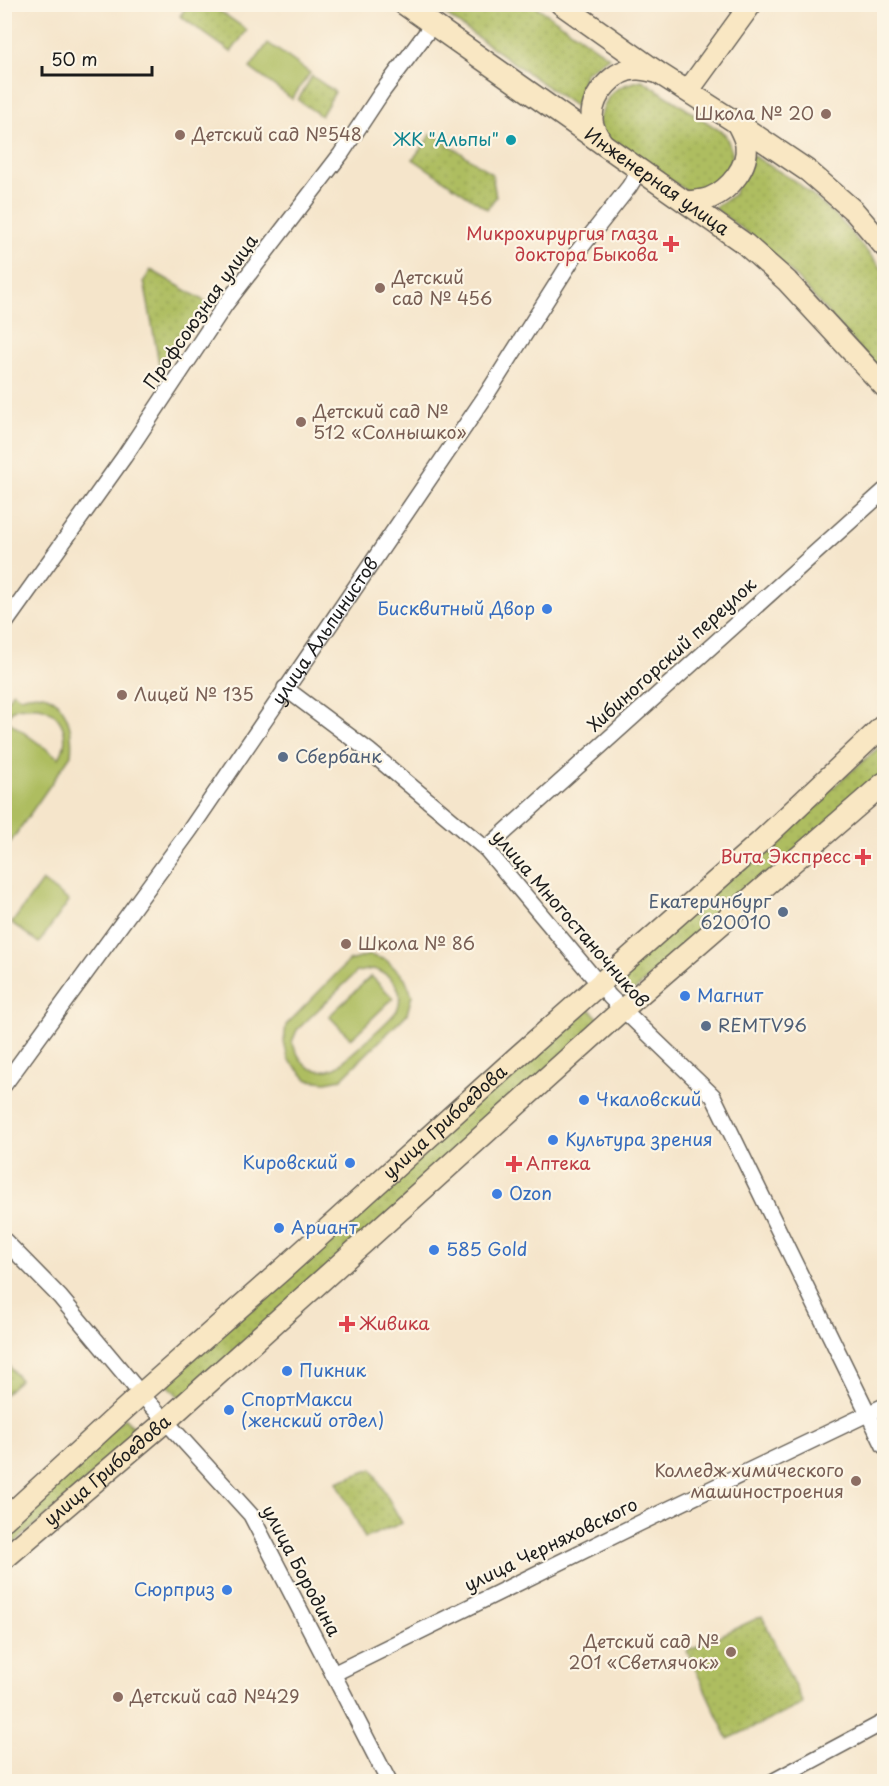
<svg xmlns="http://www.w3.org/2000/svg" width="889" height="1786" font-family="'Playpen Sans',sans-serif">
<defs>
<pattern id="grass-dots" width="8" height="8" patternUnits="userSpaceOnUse" patternTransform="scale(1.5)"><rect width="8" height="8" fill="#aebd60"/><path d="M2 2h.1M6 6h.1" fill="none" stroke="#95a253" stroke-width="1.8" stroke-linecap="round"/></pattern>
</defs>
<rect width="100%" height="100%" fill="#fcf5e5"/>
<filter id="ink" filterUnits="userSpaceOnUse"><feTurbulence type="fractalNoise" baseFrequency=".0167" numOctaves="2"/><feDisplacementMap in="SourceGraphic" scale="12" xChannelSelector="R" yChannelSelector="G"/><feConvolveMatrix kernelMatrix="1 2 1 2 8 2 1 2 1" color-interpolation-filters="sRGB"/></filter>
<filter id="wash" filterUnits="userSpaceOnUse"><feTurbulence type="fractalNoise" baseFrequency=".008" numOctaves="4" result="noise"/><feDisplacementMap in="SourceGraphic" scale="24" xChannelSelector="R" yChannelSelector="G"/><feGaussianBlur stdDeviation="1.35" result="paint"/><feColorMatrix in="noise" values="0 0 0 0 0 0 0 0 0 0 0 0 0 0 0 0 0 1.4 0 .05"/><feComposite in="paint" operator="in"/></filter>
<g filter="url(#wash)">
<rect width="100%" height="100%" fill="#f5e5cb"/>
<path fill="url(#grass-dots)" stroke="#656c3e" stroke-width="1.5" d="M188,4L211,5L247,30L231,52L180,16Z
M432,5H534L609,57L585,73L576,107Z
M312,76L335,92L321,116L298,100Z
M642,80L725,134L732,152V166L718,188L699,195L687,191L604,137L598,122C609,92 610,88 642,80Z
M432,133L492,174L496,197L487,209L413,159Z
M752,155L798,183L839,219L884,271V376L796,277L757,240L714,208L733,195Z
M151,270L208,303L160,369L144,281Z
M884,743V773L628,996L613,979Z
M585,1004L602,1022L182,1400L166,1383Z
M5,1361L20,1380L5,1394H4Z
M124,1418L140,1434L5,1551V1526Z
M372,1469L402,1523L365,1538L337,1482Z
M762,1616L803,1704L728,1739L687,1651Z"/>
<path fill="#aebd60" stroke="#656c3e" stroke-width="1.5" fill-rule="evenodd" d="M268,43L310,73L292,99L250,68Z
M13,692L20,697C60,684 75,721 71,755L5,850V719L59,758C74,735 58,703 29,707C24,707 18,707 15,709C11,711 7,716 5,719V703Z
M42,881L69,901L39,943L12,923Z
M369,955L386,960L405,978L412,995L407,1014L341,1079L326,1082L308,1080L288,1059L284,1042L286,1025L349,961ZM373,969C392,974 406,990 397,1010C391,1021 347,1057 336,1068C311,1076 301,1065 292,1042L297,1030L357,972Z
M371,976L393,998L351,1039L329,1016Z"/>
</g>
<g filter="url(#ink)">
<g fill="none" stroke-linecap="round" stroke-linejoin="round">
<defs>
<g id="street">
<path d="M4,625L124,457L225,305L341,154L382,92L433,24"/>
<path d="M285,688L369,751L486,849L610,997L713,1096L884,1446"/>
<path d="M486,849L884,491"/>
<path id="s1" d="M4,1085L190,830L485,397L575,255L629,187L639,171"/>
<path d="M4,1240L60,1297L141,1394L251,1515L389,1782"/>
<path d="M333,1674L640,1523L884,1406"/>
<path d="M772,1782L884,1722"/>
</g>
<g id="secondary">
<path id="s2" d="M404,4L745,244L787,281L884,386"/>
<path d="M561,4L657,72L737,123L808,171L854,211L884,246"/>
<path d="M688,91L751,4"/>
<path d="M602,143C597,135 591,127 592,117C592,94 615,68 638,69C644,69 651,71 657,72"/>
<path d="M686,202C694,201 703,201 710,198C729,190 749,167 746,145C745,138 740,129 737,123"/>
<path id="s3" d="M4,1520L141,1394L282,1270L516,1058L760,842L884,725"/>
<path id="s4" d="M4,1559L167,1420L622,1010L884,783"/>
</g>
</defs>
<use href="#street" stroke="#686259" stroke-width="18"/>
<use href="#secondary" stroke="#686259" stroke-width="24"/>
<use href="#street" stroke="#fff" stroke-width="15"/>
<use href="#secondary" stroke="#f9e7c3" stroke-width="21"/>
</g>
</g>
<g fill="#8d6e63" stroke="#fcf5e5" stroke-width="2">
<circle cx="826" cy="114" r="6"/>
<circle cx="180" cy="135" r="6"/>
<circle cx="380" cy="288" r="6"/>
<circle cx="301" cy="422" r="6"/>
<circle cx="122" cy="695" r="6"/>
<circle cx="346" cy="944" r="6"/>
<circle cx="856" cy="1481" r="6"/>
<circle cx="731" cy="1652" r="6"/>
<circle cx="118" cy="1697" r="6"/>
</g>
<circle fill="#0f9aa8" stroke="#fcf5e5" stroke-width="2" cx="511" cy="140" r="6"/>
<g fill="#e0444e" stroke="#fcf5e5" stroke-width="2">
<path d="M668 235h6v6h6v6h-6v6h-6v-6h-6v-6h6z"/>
<path d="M860 848h6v6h6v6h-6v6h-6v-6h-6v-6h6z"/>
<path d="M511 1155h6v6h6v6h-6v6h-6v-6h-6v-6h6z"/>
<path d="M344 1315h6v6h6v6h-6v6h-6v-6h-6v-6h6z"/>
</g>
<g fill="#3f7fe0" stroke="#fcf5e5" stroke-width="2">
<circle cx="547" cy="609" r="6"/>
<circle cx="685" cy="996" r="6"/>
<circle cx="584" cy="1100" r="6"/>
<circle cx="553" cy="1140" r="6"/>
<circle cx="350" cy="1163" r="6"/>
<circle cx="497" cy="1194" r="6"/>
<circle cx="279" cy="1228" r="6"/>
<circle cx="434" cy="1250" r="6"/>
<circle cx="287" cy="1371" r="6"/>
<circle cx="229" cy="1410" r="6"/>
<circle cx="227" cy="1590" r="6"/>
</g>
<g fill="#5c6f8a" stroke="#fcf5e5" stroke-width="2">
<circle cx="283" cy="757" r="6"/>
<circle cx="783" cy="912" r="6"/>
<circle cx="706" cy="1026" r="6"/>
</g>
<g text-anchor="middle" stroke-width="4.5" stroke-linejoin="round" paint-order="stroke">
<g font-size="18" fill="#785e54" stroke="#fcf5e5" text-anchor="start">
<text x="814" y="120" text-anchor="end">Школа № 20</text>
<text x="192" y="141">Детский сад №548</text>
<text x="392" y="284">Детский<tspan x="392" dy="21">сад № 456</tspan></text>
<text x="313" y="418">Детский сад №<tspan x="313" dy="21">512 «Солнышко»</tspan></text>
<text x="134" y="701">Лицей № 135</text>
<text x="358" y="950">Школа № 86</text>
<text x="844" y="1477" text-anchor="end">Колледж химического<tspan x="844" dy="21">машиностроения</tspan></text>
<text x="719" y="1648" text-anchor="end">Детский сад №<tspan x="719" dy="21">201 «Светлячок»</tspan></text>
<text x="130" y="1703">Детский сад №429</text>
</g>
<g font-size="18" fill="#0d838f" stroke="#fcf5e5" text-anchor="end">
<text x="499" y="146">ЖК "Альпы"</text>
</g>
<g font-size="18" fill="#1c1c1c" stroke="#fcf5e5">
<text dy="6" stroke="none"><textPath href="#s2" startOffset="309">Инженерная улица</textPath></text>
<text transform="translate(201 312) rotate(-55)" y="6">Профсоюзная улица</text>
<text dy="6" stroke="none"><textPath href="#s1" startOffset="556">улица Альпинистов</textPath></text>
<text transform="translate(672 655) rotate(-42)" y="6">Хибиногорский переулок</text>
<text transform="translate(570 919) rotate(49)" y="6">улица Многостаночников</text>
<text dy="6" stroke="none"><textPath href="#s3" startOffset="594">улица Грибоедова</textPath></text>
<text dy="6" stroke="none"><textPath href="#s4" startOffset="136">улица Грибоедова</textPath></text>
<text transform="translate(551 1545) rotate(-26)" y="6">улица Черняховского</text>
<text transform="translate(301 1571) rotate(62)" y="6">улица Бородина</text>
</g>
<g font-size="18" fill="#be3a42" stroke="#fcf5e5" text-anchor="end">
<text x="658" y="240">Микрохирургия глаза<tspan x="658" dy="21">доктора Быкова</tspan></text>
<text x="851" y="863">Вита Экспресс</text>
<text x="526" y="1170" text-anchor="start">Аптека</text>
<text x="359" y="1330" text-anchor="start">Живика</text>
</g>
<g font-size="18" fill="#366cbe" stroke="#fcf5e5" text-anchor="start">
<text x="535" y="615" text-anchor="end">Бисквитный Двор</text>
<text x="697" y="1002">Магнит</text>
<text x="596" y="1106">Чкаловский</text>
<text x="565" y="1146">Культура зрения</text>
<text x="338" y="1169" text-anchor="end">Кировский</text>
<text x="509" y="1200">Ozon</text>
<text x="291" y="1234">Ариант</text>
<text x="446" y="1256">585 Gold</text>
<text x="299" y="1377">Пикник</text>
<text x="241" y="1406">СпортМакси<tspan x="241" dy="21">(женский отдел)</tspan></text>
<text x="215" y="1596" text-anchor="end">Сюрприз</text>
</g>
<g font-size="18" fill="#4e5e75" stroke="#fcf5e5" text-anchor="start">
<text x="295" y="763">Сбербанк</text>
<text x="771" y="908" text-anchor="end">Екатеринбург<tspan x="771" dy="21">620010</tspan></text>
<text x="718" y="1032">REMTV96</text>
</g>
</g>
<rect width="889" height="1786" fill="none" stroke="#fcf5e5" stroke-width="24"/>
<path d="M42 66v9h110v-9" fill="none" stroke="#1c1c1c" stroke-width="3"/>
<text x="51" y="66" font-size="18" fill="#1c1c1c" stroke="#fcf5e5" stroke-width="4.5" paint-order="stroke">50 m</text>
</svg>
